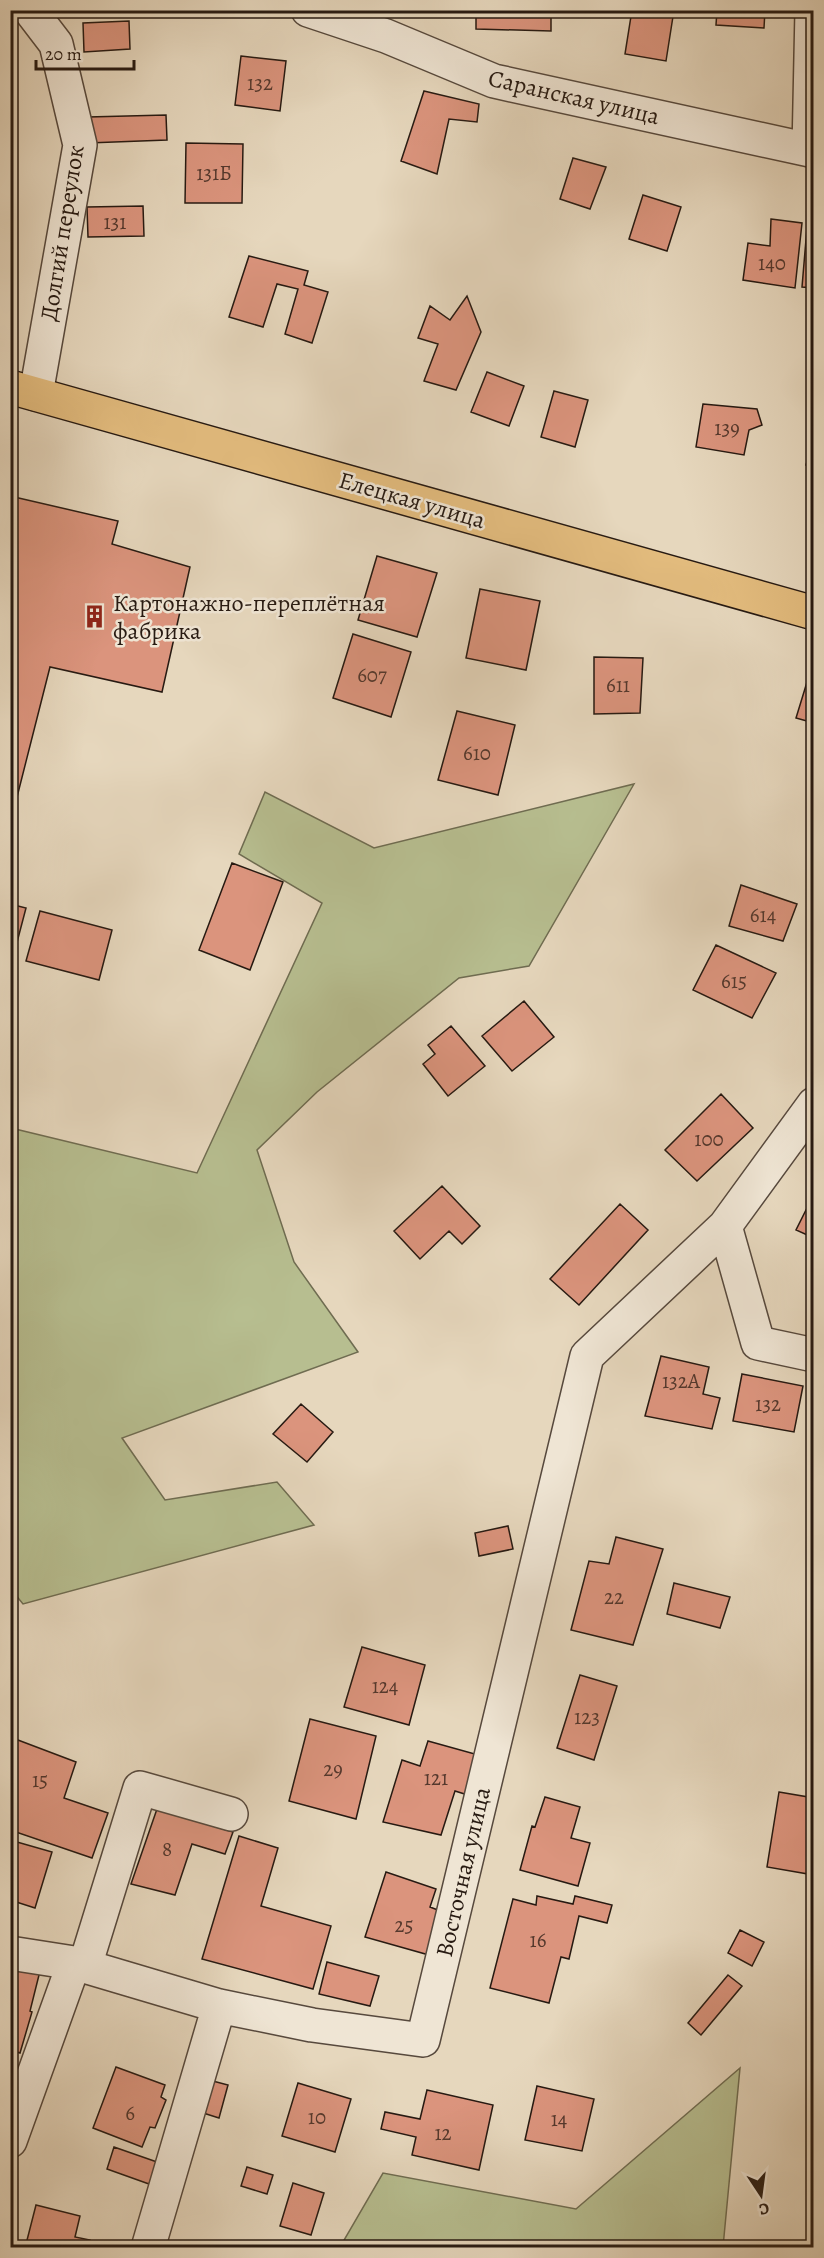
<svg xmlns="http://www.w3.org/2000/svg" width="824" height="2258" font-family="Alegreya,serif">
<rect width="100%" height="100%" fill="#e6d7bd"/>
<filter id="stains"><feTurbulence type="fractalNoise" baseFrequency=".00333" numOctaves="4"/><feColorMatrix values="0 0 0 0 .2 0 0 0 0 .09 0 0 0 0 .02 0 0 0 .5 -.17"/></filter>
<radialGradient id="worn" r=".72"><stop offset=".6" stop-color="#630" stop-opacity="0"/><stop offset="1" stop-color="#630" stop-opacity=".3"/></radialGradient>
<path fill="#b7be90" stroke="#6f6c51" stroke-width="1.5" d="M634,784L529,966L459,978L317,1092L257,1150L294,1262L358,1352L122,1438L165,1500L277,1482L314,1525L23,1604L10,1588L11,1128L197,1173L322,903L239,854L265,792L374,848Z
M740,2068L723,2247H340L383,2173L576,2209Z"/>
<path fill="#db947d" stroke="#271a12" stroke-width="1.5" d="M476,10H551V31L476,29Z
M569,10H604L570,14Z
M632,10H674L666,61L625,54Z
M717,10H765L764,28L716,25Z
M129,21L130,49L84,52L83,23Z
M241,56L286,61L280,111L235,105Z
M424,91L479,104L477,122L449,119L437,174L401,161Z
M166,115L167,140L88,143V117Z
M186,143L243,144L242,203H185Z
M573,158L606,167L590,209L560,199Z
M643,195L681,207L667,251L629,239Z
M809,204H814V288L802,287Z
M143,206L144,236L88,237L87,207Z
M771,219L802,223L795,288L743,280L748,243L770,246Z
M249,256L308,271L304,285L328,292L312,343L285,334L298,289L277,284L263,327L229,317Z
M467,296L481,332L456,390L424,381L438,344L418,338L430,306L450,320Z
M487,372L524,386L509,426L471,412Z
M554,391L588,400L575,447L541,437Z
M703,404L757,409L762,425L749,430L744,455L696,447Z
M814,437V467L806,465Z
M10,496L118,521L112,544L190,567L162,692L50,667L16,801L10,799Z
M377,556L437,573L417,637L358,620Z
M480,589L540,601L526,670L466,658Z
M353,634L411,652L391,717L333,698Z
M594,657L643,658L640,713L594,714Z
M811,669L814,670V723L796,718Z
M457,711L515,725L498,795L438,780Z
M232,863L283,882L250,970L199,950Z
M741,885L797,904L783,941L729,926Z
M10,904L26,908L10,969Z
M40,911L112,930L99,980L26,961Z
M716,945L776,973L752,1018L693,990Z
M524,1001L554,1037L512,1071L482,1036Z
M451,1026L485,1066L448,1096L423,1064L435,1054L428,1045Z
M721,1094L753,1128L697,1181L665,1150Z
M442,1186L480,1226L462,1244L449,1231L420,1259L394,1231Z
M814,1194V1238L796,1230Z
M620,1204L648,1230L579,1305L550,1279Z
M661,1356L709,1367L703,1394L720,1398L712,1429L645,1416Z
M742,1374L803,1386L794,1432L733,1421Z
M301,1404L333,1432L307,1462L273,1434Z
M508,1526L513,1549L479,1556L475,1533Z
M616,1537L663,1549L633,1645L571,1630L589,1561L609,1564Z
M674,1583L730,1597L720,1628L667,1614Z
M362,1647L425,1665L409,1725L344,1707Z
M580,1675L617,1686L594,1760L557,1748Z
M310,1719L376,1736L356,1819L289,1801Z
M10,1737L76,1762L64,1798L108,1813L92,1858L10,1830Z
M428,1741L482,1756L471,1796L455,1791L441,1835L383,1822L402,1760L420,1766Z
M779,1792L814,1798V1875L767,1867Z
M545,1797L580,1807L571,1838L590,1843L578,1886L520,1870L532,1826L535,1827Z
M157,1809L233,1832L225,1854L192,1844L175,1895L131,1884Z
M239,1836L278,1848L261,1906L331,1926L313,1989L202,1959Z
M10,1840L52,1852L35,1908L10,1900Z
M386,1872L436,1889L430,1907L443,1912L429,1955L365,1937Z
M537,1896L573,1904L575,1896L612,1905L607,1923L579,1916L569,1959L561,1957L549,2003L490,1988L513,1899L536,1905Z
M740,1930L764,1942L752,1966L728,1953Z
M327,1962L379,1976L370,2006L319,1994Z
M16,1965L40,1971L30,2011L32,2012L20,2053L10,2050V1988Z
M728,1975L742,1986L701,2035L688,2023Z
M116,2067L165,2085L161,2097L166,2100L155,2128L150,2127L142,2147L93,2128Z
M209,2080L228,2085L219,2118L200,2112Z
M298,2083L351,2099L335,2152L282,2136Z
M537,2086L594,2099L582,2151L525,2140Z
M427,2090L493,2105L479,2170L412,2155L416,2137L381,2129L385,2112L420,2119Z
M114,2147L157,2162L149,2184L107,2169Z
M247,2167L273,2175L267,2194L241,2186Z
M293,2183L324,2193L311,2235L280,2226Z
M36,2205L80,2216L75,2237L90,2240L88,2248H25Z"/>
<g fill="none" stroke-linecap="round" stroke-linejoin="round">
<defs>
<path id="minor" d="M30,10L56,44L80,145L36,394
M308,10L386,36L494,81L814,151
M809,150L812,10
M725,1226L758,1343L814,1355
M10,1953L74,1963
M85,1966L140,1788L231,1814
M10,2141L74,1963L219,2006L312,2025L423,2040L587,1356L725,1226L814,1104
M148,2248L219,2006"/>
<path id="major" d="M10,387L814,613"/>
</defs>
<use href="#minor" stroke="#57493d" stroke-width="36"/>
<use href="#major" stroke="#271a12" stroke-width="36"/>
<use href="#minor" stroke="#efe5d4" stroke-width="33"/>
<use href="#major" stroke="#e3bc7e" stroke-width="33"/>
</g>
<defs>
<symbol id="building-bare" viewBox="-9 -9 18 18"><path d="M-4-6H4V6H1V3H-1V6H-4ZM-2.5-4.3h1.7v1.8h-1.7ZM.8-4.3h1.7v1.8H.8ZM-2.5-1h1.7V.8h-1.7ZM.8-1h1.7V.8H.8Z" fill="#8f2418" stroke="#efe5d4" stroke-width="2.5" paint-order="stroke"/></symbol>
</defs>
<g fill-rule="evenodd">
<use href="#building-bare" x="78" y="600" width="33" height="33"/>
</g>
<g text-anchor="middle" stroke-width="5" stroke-linejoin="round" paint-order="stroke">
<g font-size="21" fill="#54382d">
<text x="260" y="90">132</text>
<text x="214" y="180">131Б</text>
<text x="115" y="229">131</text>
<text x="772" y="270">140</text>
<text x="727" y="435">139</text>
<text x="372" y="682">607</text>
<text x="618" y="692">611</text>
<text x="477" y="760">610</text>
<text x="763" y="922">614</text>
<text x="734" y="988">615</text>
<text x="709" y="1146">100</text>
<text x="681" y="1388">132А</text>
<text x="768" y="1411">132</text>
<text x="614" y="1604">22</text>
<text x="385" y="1693">124</text>
<text x="587" y="1724">123</text>
<text x="333" y="1776">29</text>
<text x="436" y="1785">121</text>
<text x="40" y="1787">15</text>
<text x="167" y="1856">8</text>
<text x="404" y="1932">25</text>
<text x="538" y="1947">16</text>
<text x="130" y="2120">6</text>
<text x="317" y="2124">10</text>
<text x="559" y="2126">14</text>
<text x="443" y="2140">12</text>
</g>
<g font-size="24" fill="#271a12" stroke="#efe5d4">
<text transform="translate(574 97) rotate(13)" y="8">Саранская улица</text>
<text transform="translate(62 233) rotate(-81)" y="8">Долгий переулок</text>
<text transform="translate(412 500) rotate(16)" y="8">Елецкая улица</text>
<text transform="translate(463 1872) rotate(-77)" y="8">Восточная улица</text>
</g>
<g font-size="24" fill="#271a12" stroke="#efe5d4" text-anchor="start">
<text x="113" y="611">Картонажно-переплётная<tspan x="113" dy="28">фабрика</tspan></text>
</g>
</g>
<rect width="824" height="2258" fill="none" stroke="#e6d7bd" stroke-width="36"/>
<rect x="12" y="12" width="800" height="2234" fill="none" stroke="#271a12" stroke-width="3"/>
<rect x="18" y="18" width="788" height="2222" fill="none" stroke="#271a12" stroke-width="1.5"/>
<g transform="translate(761 2195) rotate(167)" stroke="#efe5d4" stroke-width="4.5" paint-order="stroke">
<path d="M0-4.5L10 22L0 15L-10 22Z" fill="#271a12"/>
<text y="-9" font-size="16" font-weight="bold" text-anchor="middle" fill="#271a12">С</text>
</g>
<path d="M36 60v9h98v-9" fill="none" stroke="#271a12" stroke-width="3"/>
<text x="45" y="60" font-size="18" fill="#271a12" stroke="#efe5d4" stroke-width="4.5" paint-order="stroke">20 m</text>
<rect width="100%" height="100%" filter="url(#stains)"/>
<rect width="100%" height="100%" fill="url(#worn)"/>
</svg>
